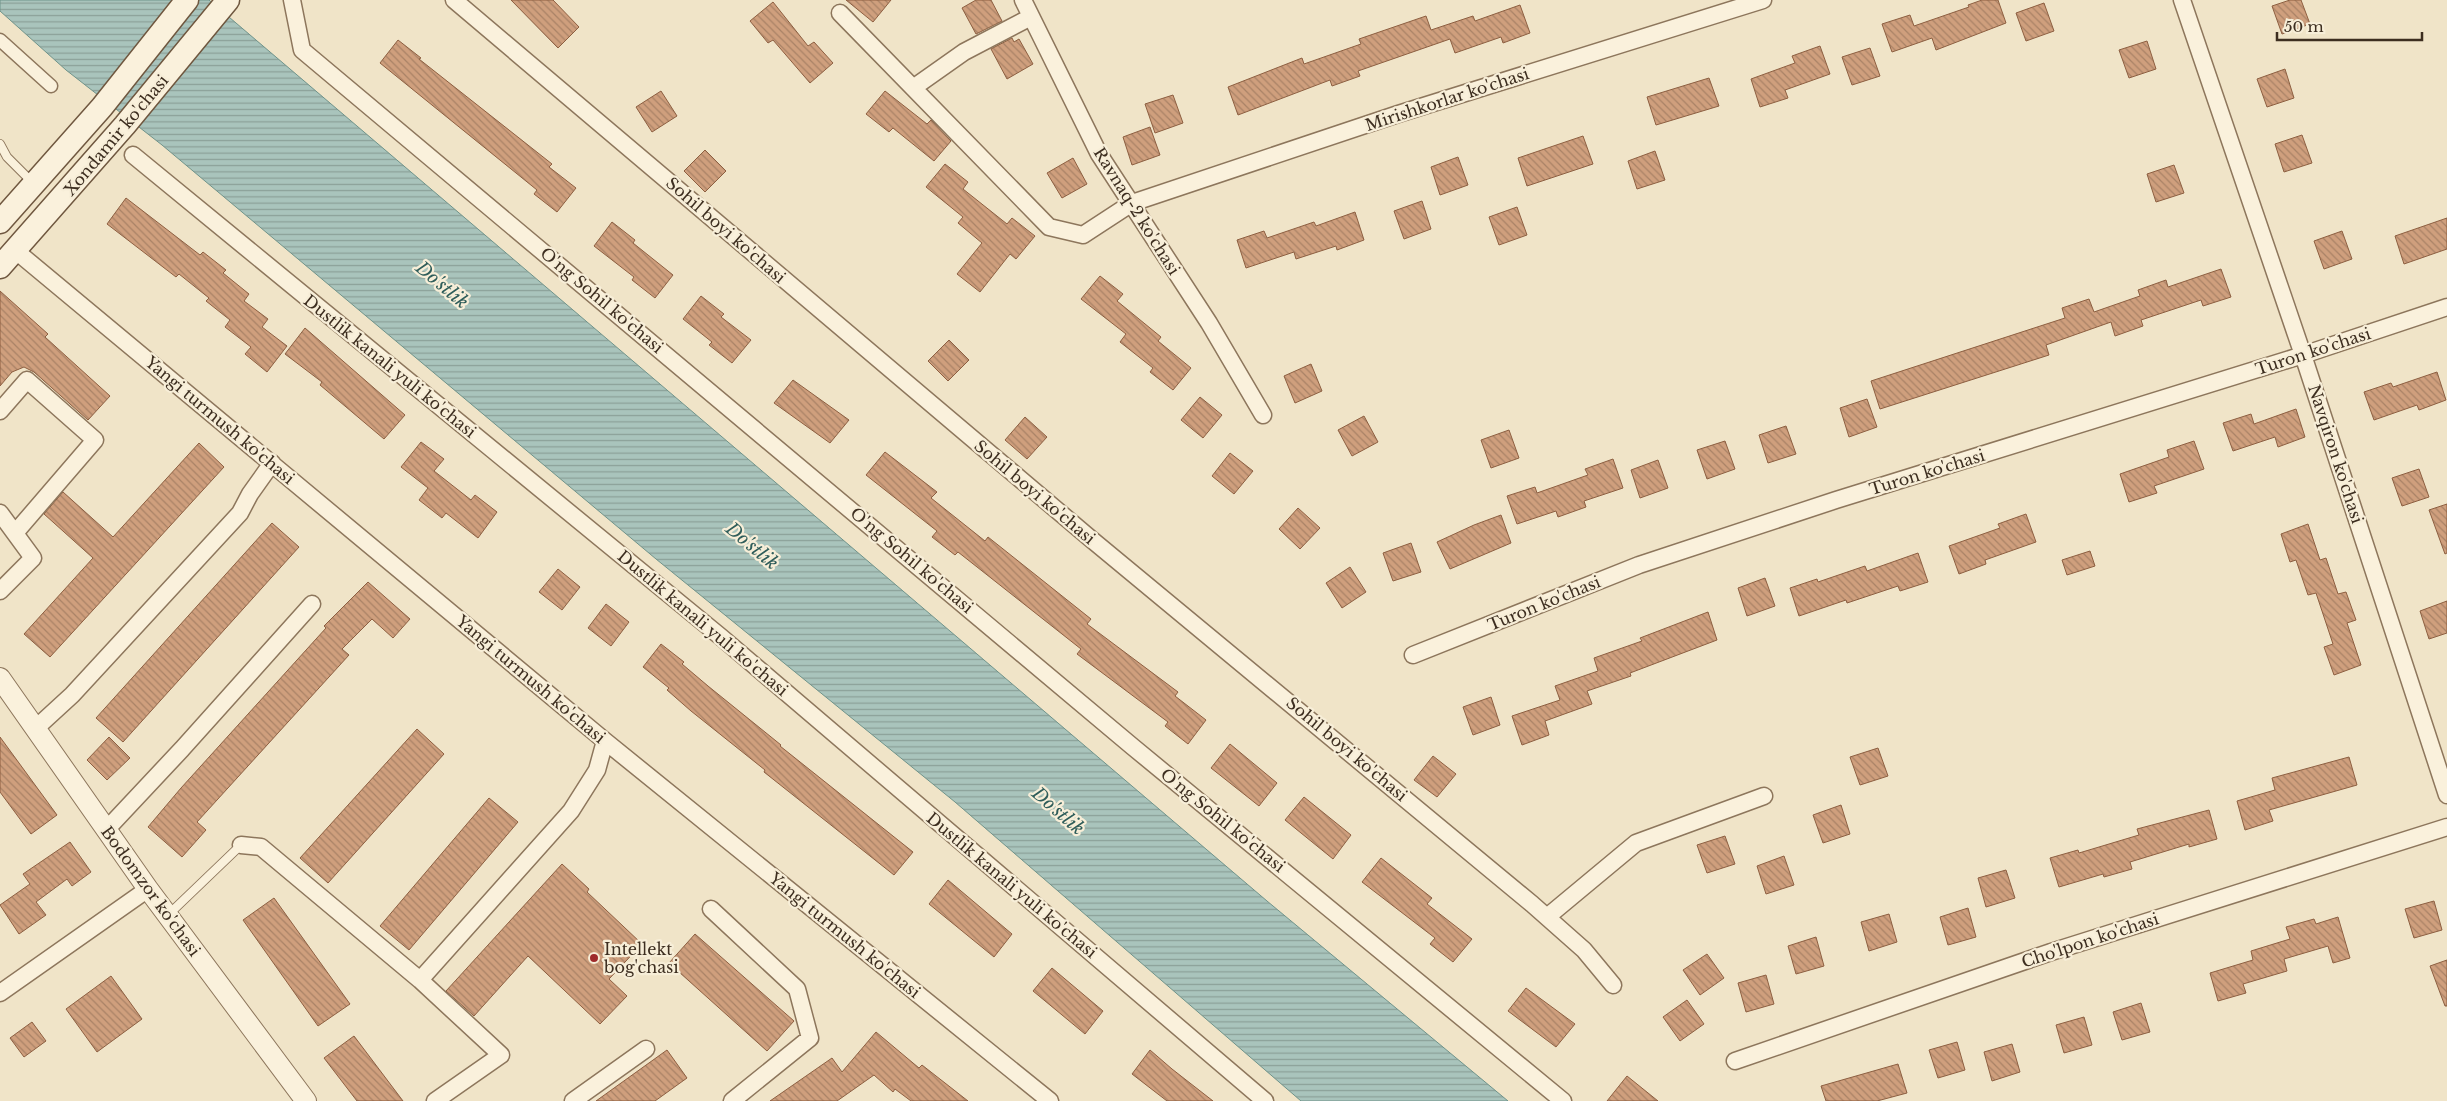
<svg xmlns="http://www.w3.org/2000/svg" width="2447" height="1101" font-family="'Libre Baskerville',serif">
<defs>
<pattern id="water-rules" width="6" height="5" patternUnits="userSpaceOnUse" patternTransform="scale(1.25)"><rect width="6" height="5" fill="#a9c4bc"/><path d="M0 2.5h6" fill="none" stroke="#8ba098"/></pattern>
<pattern id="building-back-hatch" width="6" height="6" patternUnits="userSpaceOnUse" patternTransform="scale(1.25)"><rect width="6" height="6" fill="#cf9f7d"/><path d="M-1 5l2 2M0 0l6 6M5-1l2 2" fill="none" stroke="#a98266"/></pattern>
</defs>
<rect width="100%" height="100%" fill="#f0e4c8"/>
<path fill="url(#water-rules)" stroke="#6f938a" d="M0,0H209L1267,901L1508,1101H1301L955,802L656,559L162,145L66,70L0,11Z"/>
<path fill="url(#building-back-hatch)" stroke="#8d5f41" d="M511,0H553L579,27L558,48Z
M846,0H891L873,22Z
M976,0H991L1002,21L976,34L962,8Z
M1982,0H1998L2006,23L1936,50L1932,38L1892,52L1882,24L1910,15L1914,26L1969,7L1968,5Z
M2290,0H2301L2310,24L2282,34L2272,6Z
M773,2L808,46L814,42L833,63L810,83L773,40L768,43L750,21Z
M2044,3L2054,31L2026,41L2016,13Z
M1520,5L1530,33L1503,43L1501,37L1455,53L1450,39L1358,71L1360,76L1332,86L1330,80L1238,115L1228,87L1302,58L1304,64L1361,44L1359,39L1426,16L1431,30L1473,16L1475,21Z
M1012,38L1014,42L1019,39L1033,64L1007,79L991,49Z
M398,40L421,58L419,59L552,164L549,167L576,188L557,212L534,194L537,190L380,63Z
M2147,41L2156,69L2129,78L2119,50Z
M1820,46L1830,74L1785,90L1788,98L1760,107L1751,79L1795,63L1792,56Z
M1870,48L1880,76L1852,85L1842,57Z
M2285,69L2294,98L2267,107L2257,79Z
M1709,78L1719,106L1656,125L1647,97Z
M661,91L677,116L652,132L636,107Z
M885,91L927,124L931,120L951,141L934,161L893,128L889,132L866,114Z
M1173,95L1183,123L1155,133L1145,104Z
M1150,127L1160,155L1132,165L1123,137Z
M2302,135L2312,163L2284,172L2275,144Z
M1583,136L1593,164L1527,186L1518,158Z
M705,150L726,171L705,192L684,171Z
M1655,151L1665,180L1637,189L1628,161Z
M1458,157L1468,185L1440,195L1431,167Z
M1073,158L1087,184L1062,198L1047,173Z
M945,164L968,182L963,189L1007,224L1012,218L1035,236L1016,259L1010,254L980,292L957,274L982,243L958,223L963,217L926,187Z
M2174,165L2184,193L2156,202L2147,174Z
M126,198L200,255L203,252L226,270L223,273L249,294L244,301L268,319L262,327L287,346L267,372L245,354L251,347L225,327L230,320L206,301L209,298L179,274L176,277L107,224Z
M1422,201L1431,229L1404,239L1394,211Z
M1517,207L1527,235L1499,245L1489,217Z
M1355,212L1364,240L1337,250L1336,246L1296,259L1294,252L1246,268L1237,240L1264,231L1267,238L1314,222L1316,226Z
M2447,218V249L2404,264L2395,236Z
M612,222L635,240L633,243L673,275L655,298L632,280L634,277L594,246Z
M2342,231L2352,259L2324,269L2314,241Z
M2221,269L2231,297L2203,306L2201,300L2141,320L2143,326L2115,336L2111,322L2046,345L2049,355L1880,409L1871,381L2065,318L2062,308L2089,299L2094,312L2140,296L2138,290L2166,280L2168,287Z
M1100,276L1123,294L1117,301L1161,337L1158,341L1191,368L1173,390L1150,372L1153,368L1120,342L1126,334L1081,299Z
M0,291L48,334L45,337L110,396L88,420L34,372L24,367L12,372L0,386Z
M701,296L724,314L721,317L751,340L732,363L709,345L712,342L683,319Z
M305,328L405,415L384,439L320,385L322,382L285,354Z
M949,340L969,360L948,381L928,361Z
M1311,364L1322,391L1295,403L1284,376Z
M2437,372L2446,400L2419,410L2417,405L2374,420L2364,392L2391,383L2393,387Z
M793,380L849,420L830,443L774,403Z
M1200,397L1222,415L1203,438L1181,420Z
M1867,399L1877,427L1849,437L1840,408Z
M2296,409L2305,437L2278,447L2275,437L2233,451L2223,423L2251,414L2254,424Z
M1364,416L1378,442L1352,456L1338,430Z
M1025,417L1047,437L1027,459L1005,440Z
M1786,426L1796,454L1768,463L1759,435Z
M1509,430L1519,458L1491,468L1481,440Z
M1725,441L1735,469L1707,479L1697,450Z
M2194,441L2204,469L2154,486L2157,493L2129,502L2120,474L2169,457L2167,450Z
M421,442L444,459L434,471L471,500L475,495L497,512L478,538L446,513L442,518L419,500L428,488L401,467Z
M199,443L224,467L50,657L24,634L93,558L44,514L63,492L113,537Z
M885,452L937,492L931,498L985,541L988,537L1091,619L1087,624L1178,692L1175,696L1206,720L1188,744L1165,726L1168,722L1077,654L1081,649L958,552L955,555L932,537L937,531L866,475Z
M1230,453L1253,471L1234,494L1212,476Z
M1613,459L1623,488L1584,501L1586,507L1558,517L1556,511L1517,524L1507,496L1535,487L1537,493L1588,475L1585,469Z
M1658,460L1668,488L1640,498L1631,470Z
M2419,469L2429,497L2402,506L2392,478Z
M2447,504V553L2445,554L2429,510Z
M1298,508L1320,528L1300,549L1279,529Z
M2026,514L2036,542L1985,560L1986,564L1959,574L1949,546L2000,528L1998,524Z
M1501,515L1511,543L1450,569L1437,542L1474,525Z
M272,523L299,547L123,742L96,718Z
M2308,524L2320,560L2326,558L2338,594L2346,592L2356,620L2347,623L2361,665L2334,675L2324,647L2333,644L2316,593L2308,595L2296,560L2290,562L2281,534Z
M1411,543L1421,572L1393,581L1383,553Z
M2090,551L2095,566L2067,575L2062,560Z
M1918,553L1928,582L1900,591L1898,586L1847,603L1846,600L1799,616L1790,588L1817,579L1818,582L1865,566L1867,571Z
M1350,567L1366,592L1342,608L1326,583Z
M558,569L580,587L562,610L539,592Z
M1765,578L1775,606L1747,616L1738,588Z
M368,582L410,619L393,638L372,619L342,649L349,655L197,822L206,830L182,857L148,827L181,788L326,628L324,626Z
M2447,601V633L2429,639L2420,611Z
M606,604L629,622L611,646L588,628Z
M1708,612L1717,640L1630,673L1631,676L1587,691L1592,704L1545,721L1549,735L1522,745L1512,716L1560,700L1555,686L1598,671L1594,658L1642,641L1640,638Z
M661,644L684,662L682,664L708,686L781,745L780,746L913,852L894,875L764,772L765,770L691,711L667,690L669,688L643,667Z
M1491,697L1500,725L1473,735L1463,707Z
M417,729L444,754L328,883L300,858Z
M0,737L57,815L31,834L0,792Z
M109,737L130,758L107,780L87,760Z
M1230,744L1277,783L1259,806L1211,768Z
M1878,748L1888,776L1860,785L1850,757Z
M1433,756L1456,774L1437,797L1414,780Z
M2349,757L2357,785L2269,810L2273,821L2245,830L2237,801L2275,790L2272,778Z
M1304,797L1351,835L1333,859L1285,820Z
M489,798L518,822L409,950L380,926Z
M1841,805L1850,834L1823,843L1813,815Z
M2209,810L2217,839L2189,847V844L2130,862L2132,869L2104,877L2103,874L2059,887L2050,858L2078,850L2079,853L2139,835L2137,829Z
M1725,836L1735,864L1707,873L1697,845Z
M70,842L91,872L72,886L67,879L36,902L46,915L19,934L0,905L30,884L23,874Z
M1784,856L1794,885L1766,894L1757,866Z
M1381,858L1432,898L1427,904L1472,939L1453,962L1430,944L1435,938L1362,882Z
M562,864L589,889L587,892L642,944L609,979L627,996L600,1024L528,956L474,1016L446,991Z
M2006,870L2015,898L1986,907L1978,878Z
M948,880L1012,934L994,957L929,904Z
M274,898L350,1004L318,1026L243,920Z
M2434,901L2442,930L2414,938L2405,909Z
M1968,908L1976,937L1948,945L1940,917Z
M1889,914L1897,942L1869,951L1861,922Z
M2338,917L2350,958L2333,963L2328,946L2284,959L2287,971L2243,984L2246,993L2218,1001L2210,973L2253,960L2251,951L2290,939L2286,927L2314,919L2316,924Z
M695,934L794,1021L767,1051L669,963Z
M1816,937L1824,966L1796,974L1788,946Z
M1707,954L1724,978L1700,995L1683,970Z
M2447,960V1006H2445L2430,966Z
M1052,968L1103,1011L1085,1034L1033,991Z
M1766,975L1774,1004L1746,1012L1738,983Z
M111,976L142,1019L97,1052L66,1009Z
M1526,988L1575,1024L1556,1047L1508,1011Z
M1687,1000L1704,1024L1680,1041L1663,1017Z
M2141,1003L2150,1032L2122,1040L2113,1012Z
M2084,1017L2092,1045L2064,1053L2056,1025Z
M32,1022L46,1041L24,1057L10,1038Z
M876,1032L919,1068L922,1065L968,1101H911L895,1089L893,1092L874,1075L837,1101H770L832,1058L842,1072Z
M354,1036L403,1101H357L324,1058Z
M1957,1042L1965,1070L1938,1078L1929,1050Z
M2012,1044L2020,1072L1992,1081L1984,1052Z
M667,1050L687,1078L655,1101H596Z
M1150,1050L1172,1069L1213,1101H1167L1132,1074Z
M1898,1064L1907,1093L1877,1101H1826L1821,1086Z
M1627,1076L1658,1101H1607Z"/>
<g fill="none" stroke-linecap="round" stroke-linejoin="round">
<defs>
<path id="service" d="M0,144L7,157L32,182
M168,915L241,845"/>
<path id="pedestrian" d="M0,40L51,86"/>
<path id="minor" d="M292,0L302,50L1133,747L1563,1101
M454,0L1091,539L1532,904L1584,950L1613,985
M1023,0L1099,154L1209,323L1263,415
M2182,0L2303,355L2447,795
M840,13L1049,227L1083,235L1132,203L1398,114L1763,0
M913,88L964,52L1031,17
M133,155L721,637L1265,1101
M16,251L605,741L1050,1101
M0,411L27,380L95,440L15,533
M0,513L33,558L0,591
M1413,655L1639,565L1836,500L2303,355L2447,307
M36,728L72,695L240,513L250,494L272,463
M107,829L182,749L312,604
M241,845L261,847L420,980L501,1055L435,1101
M711,909L797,989L810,1038L732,1101
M1547,917L1636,843L1764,796
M420,980L571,811L597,770L605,741
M0,993L148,889
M1735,1061L2051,952L2447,827
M573,1101L646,1049"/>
<path id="tertiary" d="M0,678L148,889L306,1101"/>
<path id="secondary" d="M0,222L102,107L187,0
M0,267L125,125L228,0"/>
</defs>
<use href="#service" stroke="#8d765c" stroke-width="10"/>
<use href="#pedestrian" stroke="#8d765c" stroke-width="15"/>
<use href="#minor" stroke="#8d765c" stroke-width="19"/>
<use href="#tertiary" stroke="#8d765c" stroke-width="22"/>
<use href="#secondary" stroke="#6f573f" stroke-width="25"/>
<use href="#service" stroke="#faf1dc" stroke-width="8"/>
<use href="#pedestrian" stroke="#faf1dc" stroke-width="12"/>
<use href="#minor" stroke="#faf1dc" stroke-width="16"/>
<use href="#tertiary" stroke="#faf1dc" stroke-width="20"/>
<use href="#secondary" stroke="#faf1dc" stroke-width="22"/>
</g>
<circle fill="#9e2a2b" stroke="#f7eed8" stroke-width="2" cx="594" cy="958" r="5"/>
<g text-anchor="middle" stroke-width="4.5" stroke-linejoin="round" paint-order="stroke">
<g font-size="16" fill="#3d2e20" stroke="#f7eed8">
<text transform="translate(1447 99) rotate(-18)" y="6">Mirishkorlar ko'chasi</text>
<text transform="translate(116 135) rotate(-50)" y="6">Xondamir ko'chasi</text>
<text transform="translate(1137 211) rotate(58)" y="6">Ravnaq-2 ko'chasi</text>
<text transform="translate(726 230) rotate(41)" y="6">Sohil boyi ko'chasi</text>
<text transform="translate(602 300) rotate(40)" y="6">O'ng Sohil ko'chasi</text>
<text transform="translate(2313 351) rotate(-18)" y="6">Turon ko'chasi</text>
<text transform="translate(390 366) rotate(39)" y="6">Dustlik kanali yuli ko'chasi</text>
<text transform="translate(220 420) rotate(40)" y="6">Yangi turmush ko'chasi</text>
<text transform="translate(2336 454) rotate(72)" y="6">Navqiron ko'chasi</text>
<text transform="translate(1927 472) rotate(-17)" y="6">Turon ko'chasi</text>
<text transform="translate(1035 492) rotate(40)" y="6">Sohil boyi ko'chasi</text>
<text transform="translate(912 560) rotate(40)" y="6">O'ng Sohil ko'chasi</text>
<text transform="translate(1544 603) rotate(-22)" y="6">Turon ko'chasi</text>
<text transform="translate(703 623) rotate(40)" y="6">Dustlik kanali yuli ko'chasi</text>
<text transform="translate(531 679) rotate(40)" y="6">Yangi turmush ko'chasi</text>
<text transform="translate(1347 749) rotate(40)" y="6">Sohil boyi ko'chasi</text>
<text transform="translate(1223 820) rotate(39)" y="6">O'ng Sohil ko'chasi</text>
<text transform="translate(1012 885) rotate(40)" y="6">Dustlik kanali yuli ko'chasi</text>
<text transform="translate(151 891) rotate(54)" y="6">Bodomzor ko'chasi</text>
<text transform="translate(845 935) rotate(39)" y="6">Yangi turmush ko'chasi</text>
<text transform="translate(2090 940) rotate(-18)" y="6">Cho'lpon ko'chasi</text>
</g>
<g font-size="16" fill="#3d2e20" stroke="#f7eed8" text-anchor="start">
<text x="604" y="955">Intellekt<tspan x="604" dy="18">bog'chasi</tspan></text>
</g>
<g font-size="18" font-style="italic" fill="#2f5d5a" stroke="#f7eed8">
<text transform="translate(442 285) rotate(40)" y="6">Do'stlik</text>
<text transform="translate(752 546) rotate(40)" y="6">Do'stlik</text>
<text transform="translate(1058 811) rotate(41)" y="6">Do'stlik</text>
</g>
</g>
<path d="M2277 32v8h145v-8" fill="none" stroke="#3d2e20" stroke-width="2.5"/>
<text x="2284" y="32" font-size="15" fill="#3d2e20" stroke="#f7eed8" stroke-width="4" paint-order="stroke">50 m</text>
</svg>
